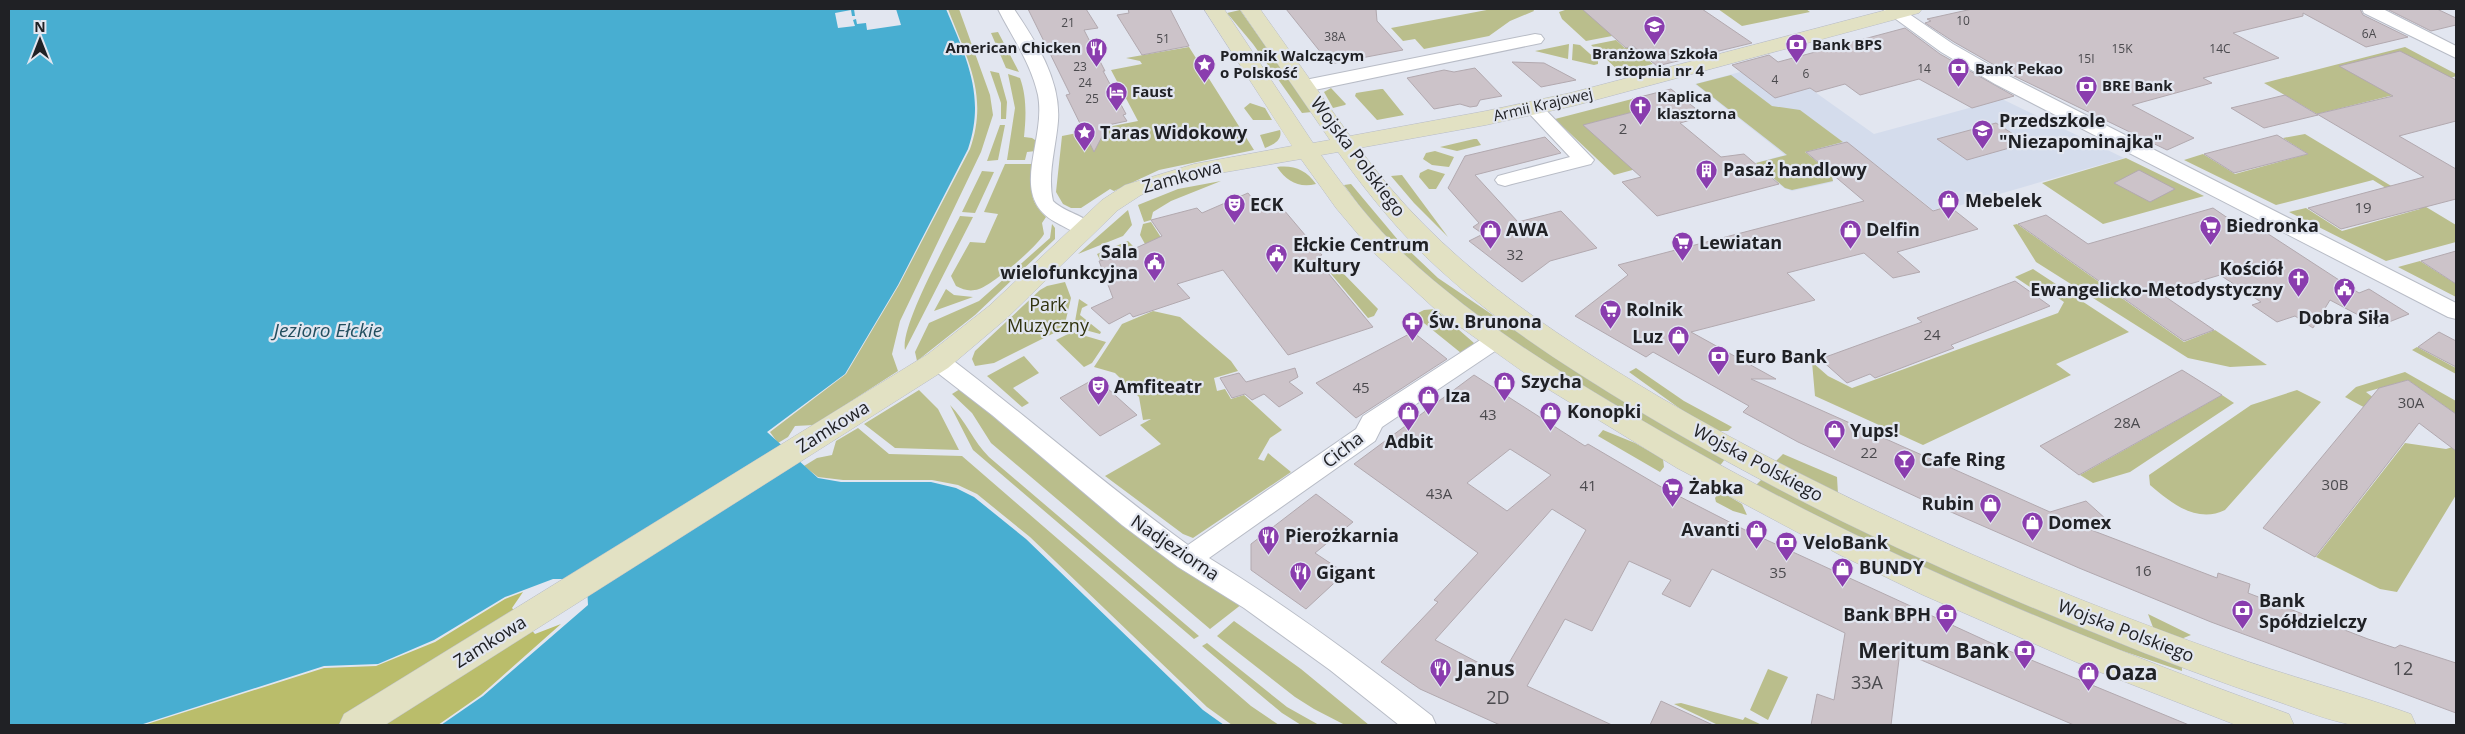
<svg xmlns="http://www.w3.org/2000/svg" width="2465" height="734" font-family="'Open Sans',sans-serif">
<rect width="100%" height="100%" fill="#e2e6f0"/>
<path fill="#d4dcec" d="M1774,63L1874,134L2002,99L2124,158L1951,208L1948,206L1933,210L1847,142L1806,152L1831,173L1833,182L1792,191L1784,188L1755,163L1785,155L1695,84Z"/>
<path fill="#babe8c" d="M948,9H959L990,95L993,115L981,152L900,321L892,354L898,371L814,425L795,426L788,437L778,443L770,432L846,374L899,285L970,149C989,95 967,59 948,9Z
M1492,9H1533L1534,11L1510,21L1489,36L1424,49L1415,39L1403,41L1391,28Z
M1568,9H1596L1590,10L1612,36L1586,41L1562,19L1559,12Z
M1718,9H1806L1810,12L1742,26Z
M1240,10L1312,112L1302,113L1253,44L1227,13Z
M998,32L1019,72L1006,68L991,33Z
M1616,40L1625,48L1633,47L1653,64L1620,72L1591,45Z
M1569,44L1568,59L1535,51Z
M1573,44L1580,45L1598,61V64L1594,65L1572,60Z
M1189,47L1254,150L1159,170L1114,191L1110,189L1081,208H1071L1063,204L1056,192L1062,136L1138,121L1111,70L1142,64L1140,61L1126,58Z
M2405,47L2456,74V76L2451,78L2454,80L2317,114L2264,83Z
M990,71L999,73L1007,102L1006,119H1001V103Z
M1008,74L1020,78C1027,97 1026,118 1024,137L1032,138L1038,142L1036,151L1027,152L1025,160H1007L1015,108Z
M1731,75L1772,106L1800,110L1843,142L1805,152L1831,173L1833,181L1792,190L1785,188L1756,163L1787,155L1696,84Z
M1331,88L1346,104L1345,105L1333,108L1324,92Z
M1381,89H1383L1404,115L1377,120L1355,96L1356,93Z
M1632,99L1644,109L1584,125L1691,154L1614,175L1555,119Z
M1250,103L1265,108L1272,120H1253L1244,108Z
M1000,125H1005L998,160L987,161Z
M1280,130C1283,140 1273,145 1265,148L1260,135Z
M2305,134L2456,225V242L2386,261L2289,212L2306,208L2342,231L2420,209L2373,180L2276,205L2184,160L2203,154L2235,174L2308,154L2283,138Z
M1474,139H1477L1481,145L1457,151L1440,147Z
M1435,151L1454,157L1449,167L1432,165L1423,159L1426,153Z
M2126,158L2204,196L2103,224L2042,183Z
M1005,164H1035C1031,188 1027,199 1046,217L1042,223L1044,234C1037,247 992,285 979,289C970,292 964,290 956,286L951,276L970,242L985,243L998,214L984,212Z
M1277,167C1294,165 1306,170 1316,184C1299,188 1287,182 1277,167Z
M1428,169L1445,174L1436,189H1429L1419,177L1420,173Z
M982,171L994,172L975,213L962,212Z
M1402,175L1448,237L1414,203L1391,176Z
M1221,181L1171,201L1153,212L1151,220L1144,222L1138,205L1178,189Z
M1351,184L1398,240L1438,278L1534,343L1725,459L1719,467C1605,401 1488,335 1392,244C1374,227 1359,205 1344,185Z
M1128,210L1132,225L1123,236L1078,254Z
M960,216L973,217L905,350C900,326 948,241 960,216Z
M1151,222L1162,239L1145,244L1140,235L1143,224Z
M1052,224L1055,228V239L975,315L917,361L915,352L929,323L979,301L1050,238Z
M2017,224L2184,342L2215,330L2267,365L2230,367L2188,358L2036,262L2013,225Z
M1128,241L1135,248L1134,252L1125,253V256L1100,260L1097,254Z
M2420,261L2456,284V297L2398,267Z
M1326,268H1338L1378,309L1374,316L1368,318Z
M2033,269L2129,332L2056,364L2071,375L1923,445L1815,396L1812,362L1828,376L1852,388L2058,313L2064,302L2045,289L2036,291L2015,277Z
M1065,282L1071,298L1064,328L994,363L975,366L972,359L975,351L1040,290L1047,286Z
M946,289L954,295L973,297L934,311Z
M1079,299L1088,305L1082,308L1080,315L1101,332L1100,334L1074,327Z
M1435,309L1474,343L1473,346L1461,353L1414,315L1424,310Z
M1153,311L1180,317L1231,361L1238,371L1214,378L1217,391L1225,389L1231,399L1244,395L1282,430L1270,438L1258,459L1264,461L1268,453L1291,472L1193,538L1183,534L1105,476L1161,444L1140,425L1151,419L1143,420L1139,397L1115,373L1094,367L1122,324Z
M1072,332L1106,342L1092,363L1084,367L1056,340Z
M2417,347L2456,368V374L2412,350Z
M1024,356L1039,373L1013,388L1029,403L1022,407L987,376Z
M1636,368L1684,401L1732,427L1728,431H1717L1686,413L1629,372Z
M2405,372L2456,401V414L2408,380L2366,392L2413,428L2408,431L2345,397L2356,387Z
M960,389L1123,525L1242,604L1210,629L991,443L972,413L952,394Z
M919,390L938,409L959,450L895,448L864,424Z
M2297,390L2321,402L2225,510C2197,524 2171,503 2150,485L2149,475L2251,405Z
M2222,395L2234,403L2130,472L2093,483L2080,475Z
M950,405C966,421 973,441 989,457L1199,636L1194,639L973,450Z
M858,428L889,454L962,456L1251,706L1279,725H1232L1207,707L1030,537L977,494L958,485L932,480H843L818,477L804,466L817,458L832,455L836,441Z
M1603,430L1635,443L1663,459L1664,467L1660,472L1598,436Z
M2405,443L2446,449L2456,446V495L2397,592L2380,589L2316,557Z
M1783,454L1837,477L1838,494L1775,462Z
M1762,479L2182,666V671L2099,643L1950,581L1755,486Z
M1720,491L1742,504L1747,515L1733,511L1716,502L1715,498Z
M2148,614L2191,635L2181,639L2154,630Z
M1234,621L1301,669L1369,725H1345L1314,709L1295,697L1217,636Z
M1207,643L1287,707L1319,725H1301L1282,713L1202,646Z
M1768,669L1788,677L1768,720L1750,710Z
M1681,703L1743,720L1745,717L1762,725H1718L1674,704Z"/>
<path fill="#babd6b" d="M523,592L512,608L535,634L561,624L481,695L438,725H144L324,668L376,666L435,642L505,599Z"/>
<path fill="#48aed1" d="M9,9H946C966,57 986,96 968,149L898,285L845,374L767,432L818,478L841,482H931L956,488L974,497L1026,539L1203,710L1224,725H441L483,696L588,605L587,586L572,579H553L505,597L434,640L378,664L324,666L140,725H9Z"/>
<path fill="#e2e6f0" d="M854,9H896L901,25L867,30L866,23L857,24L856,19L853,20L855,26L838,28L835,13L851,10L852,16H855Z"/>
<path fill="#ccc3c9" stroke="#b2a9af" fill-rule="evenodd" d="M1028,9H1086L1098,28L1084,30L1105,71H1103L1126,114L1123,115L1127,121L1108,125L1094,152L1066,95L1070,94Z
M1128,9H1170L1189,46L1142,55L1117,15L1129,13Z
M1286,9H1376L1377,21L1403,50L1330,64Z
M1582,9H1702L1752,43L1657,66L1633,46L1626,48Z
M1972,9H2360L2363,15L2408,37L2366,47L2303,13V16L2233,33L2279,58L2203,78L2212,83L2132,105L2194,138L2167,150L2010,74L1954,42L1925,23L1931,21L1927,19Z
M2387,9H2437L2456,18V25L2431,31Z
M1905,28L1940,54L2014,96L1972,108L1919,79L1860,95L1845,84L1816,92L1810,88L1775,98L1732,65L1769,55L1778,62Z
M2400,51L2456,80V121L2399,136L2456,169V199L2341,229L2308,208L2424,177L2317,114L2393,96L2339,66Z
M1512,62L1544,63L1576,80L1541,87Z
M1475,68L1502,96L1480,100L1477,106L1470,107L1460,104L1434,109L1407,78L1444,70L1454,72Z
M1671,89L1705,116L1680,123L1721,157L1744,154L1779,184L1657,216L1622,182L1641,177L1583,125L1644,109L1632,99Z
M2285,95L2318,115L2264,128L2231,108Z
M1996,123L2027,143L1967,160L1937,139Z
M2277,135L2308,154L2234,173L2204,154Z
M1545,137L1561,153L1475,175L1518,222L1561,211L1597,248L1550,261L1522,282L1469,241L1483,234L1473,227L1479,223L1448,188L1465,156Z
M1847,142L1933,211L1949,206L1978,229L1897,252L1920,272L1893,278L1864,253L1787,273L1815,300L1691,332L1776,379H1751L2050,512L2086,501L2107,520L2086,528L2217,578L2218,573L2250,584L2248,593L2368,639L2395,648L2400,645L2456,663V713L2211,622L2079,568L1919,498L1798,442L1743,412L1749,406L1653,352L1646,357L1575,316L1628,275L1618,265L1864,201L1806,152Z
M2139,170L2175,189L2150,202L2114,183Z
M1248,193L1260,208L1278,203L1322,255L1319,256L1328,265L1323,267L1373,327L1288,355L1223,270L1177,284L1190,298L1133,317L1130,313L1109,324L1091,308L1113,298L1099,261L1127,256L1125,253L1162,236L1151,220L1197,208L1202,213Z
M2213,208L2244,229L2256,226L2359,293L2369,289L2409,314L2379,326L2330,300L2313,328L2295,316L2277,322L2252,305L2261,302L2220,275L2160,293L2214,330L2184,341L2018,224L2046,215L2088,244Z
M2456,251V284L2421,261Z
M2015,281L2050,306L1951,345L1954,348L1875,378L1870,374L1847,383L1820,359L1922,322L1917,318Z
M1413,332L1447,359L1356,418L1316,383Z
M2439,332L2456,341V367L2418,347Z
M1295,368L1298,377L1289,382L1303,393L1279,407L1264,394L1252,400L1245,394L1232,398L1220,378L1239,373L1246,382Z
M2182,370L2222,395L2079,475L2040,446Z
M1474,375L1585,446L1588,444L1663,488L1747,531L2002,648L2189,725H2074L1900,651L1891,725H1811L1817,694L1834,700L1845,633L1712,569L1690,607L1662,594L1671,580L1629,561L1592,631L1565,619L1527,686L1612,725H1500L1420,689L1381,662L1438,602L1434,600L1478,553L1354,464ZM1510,449L1551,475L1507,511L1467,483ZM1552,509L1586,530L1502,675L1435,640Z
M1096,378L1137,415L1100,436L1060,398Z
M2408,380L2456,414V451L2419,423L2315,557L2263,528L2379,388Z
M1316,494L1353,522L1315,553L1345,573L1306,609L1251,570V544Z
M1661,701L1713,725H1650Z"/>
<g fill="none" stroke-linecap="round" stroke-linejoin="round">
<defs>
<path id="street" d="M998,9H1014C1036,42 1061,80 1058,121C1056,147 1047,175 1053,201C1065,213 1086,215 1095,228L1091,233C1079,236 1070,230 1059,224C1005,198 1047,142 1038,95C1031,63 1012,37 998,9Z
M1882,9H1902L1953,44L2009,76L2456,303V319L2448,317L1995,84L1941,52Z
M2362,9H2383L2456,46V58L2364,13Z
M1535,34L1541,35L1544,39L1541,43L1305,92L1298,90L1296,86L1298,82L1305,80Z
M1533,102L1540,104L1594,160L1591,164L1512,184L1505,186L1498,184L1495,180L1498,176L1570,157L1524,108L1526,104Z
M1496,332L1504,335L1508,340L1504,345L1382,427L1375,441L1209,558C1287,606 1360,660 1432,716L1436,725H1399L1330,670L1244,608L1178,567L1122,525L992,415L930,367L926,361L930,355L938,353L946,355C1028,417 1105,485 1188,545L1356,429L1363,416L1488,335Z"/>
<path id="secondary" d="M1204,9H1224L1313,143L1330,140L1240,9H1260L1350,136L1486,111L1570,93L1890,9H1922L1919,13L1573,106L1486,125L1359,148C1439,259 1545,329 1661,398C1840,502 2031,585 2226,654C2287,676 2350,692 2411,714L2416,725C2395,725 2369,729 2348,724C2324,719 2300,709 2276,701C2217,681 2158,659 2100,635C1941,572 1786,499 1639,411C1570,369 1500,325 1440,270C1401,235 1368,194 1338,152L1321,155C1346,190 1373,225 1405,255C1481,326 1572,380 1662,432C1861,548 2073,636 2289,714L2294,725H2236L2092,669L1923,595L1840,555L1677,468L1543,386L1435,309L1373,252L1336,208L1301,159L1197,177L1141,195L1118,210L1007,318L948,368L385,725H339L344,714L928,354L989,306L1102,200L1125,185L1194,164L1292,146Z"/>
</defs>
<use href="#street" stroke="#b8bcc6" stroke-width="2"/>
<use href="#secondary" stroke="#b8bcc6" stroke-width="1"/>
<use href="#street" fill="#fff" fill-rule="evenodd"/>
<use href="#secondary" fill="#e2e1c3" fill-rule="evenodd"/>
</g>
<defs>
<symbol id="school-pin" viewBox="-11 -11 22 30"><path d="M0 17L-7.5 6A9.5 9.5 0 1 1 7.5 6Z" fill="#8a3dae" stroke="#e2e6f0"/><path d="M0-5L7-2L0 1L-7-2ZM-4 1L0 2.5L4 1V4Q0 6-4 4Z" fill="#fff"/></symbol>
<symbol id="bank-pin" viewBox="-11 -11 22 30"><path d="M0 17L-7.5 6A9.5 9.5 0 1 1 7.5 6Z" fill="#8a3dae" stroke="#e2e6f0"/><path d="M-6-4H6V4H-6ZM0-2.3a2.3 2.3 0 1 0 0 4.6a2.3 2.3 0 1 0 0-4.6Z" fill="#fff"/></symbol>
<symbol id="restaurant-pin" viewBox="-11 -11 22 30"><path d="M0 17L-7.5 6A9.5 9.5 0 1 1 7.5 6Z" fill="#8a3dae" stroke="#e2e6f0"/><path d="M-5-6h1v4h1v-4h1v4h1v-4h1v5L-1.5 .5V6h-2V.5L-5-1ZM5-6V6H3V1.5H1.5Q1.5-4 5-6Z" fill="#fff"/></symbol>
<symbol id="sight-pin" viewBox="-11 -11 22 30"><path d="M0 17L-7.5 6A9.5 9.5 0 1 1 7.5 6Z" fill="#8a3dae" stroke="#e2e6f0"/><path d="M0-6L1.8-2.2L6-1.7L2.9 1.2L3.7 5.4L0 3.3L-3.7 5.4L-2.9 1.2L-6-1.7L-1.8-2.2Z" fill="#fff"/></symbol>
<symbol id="hotel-pin" viewBox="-11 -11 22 30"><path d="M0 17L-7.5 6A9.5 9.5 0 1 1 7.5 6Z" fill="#8a3dae" stroke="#e2e6f0"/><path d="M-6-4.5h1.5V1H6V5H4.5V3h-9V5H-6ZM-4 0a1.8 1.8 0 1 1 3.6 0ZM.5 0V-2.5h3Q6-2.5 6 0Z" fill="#fff"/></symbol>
<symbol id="church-pin" viewBox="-11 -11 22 30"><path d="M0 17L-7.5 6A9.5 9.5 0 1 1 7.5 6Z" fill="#8a3dae" stroke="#e2e6f0"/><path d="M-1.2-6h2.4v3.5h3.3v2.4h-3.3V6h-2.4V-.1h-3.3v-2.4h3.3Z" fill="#fff"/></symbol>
<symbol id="building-pin" viewBox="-11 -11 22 30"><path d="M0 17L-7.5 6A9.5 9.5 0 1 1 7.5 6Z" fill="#8a3dae" stroke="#e2e6f0"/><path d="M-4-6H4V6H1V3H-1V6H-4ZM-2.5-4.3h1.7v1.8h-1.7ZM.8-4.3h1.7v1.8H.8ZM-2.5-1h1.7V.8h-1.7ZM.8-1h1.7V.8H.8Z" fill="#fff"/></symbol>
<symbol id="shop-pin" viewBox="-11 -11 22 30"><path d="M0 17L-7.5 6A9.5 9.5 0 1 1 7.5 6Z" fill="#8a3dae" stroke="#e2e6f0"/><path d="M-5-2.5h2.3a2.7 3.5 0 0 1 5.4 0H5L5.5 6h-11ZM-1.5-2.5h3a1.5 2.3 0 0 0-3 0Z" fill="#fff"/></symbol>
<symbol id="theatre-pin" viewBox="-11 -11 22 30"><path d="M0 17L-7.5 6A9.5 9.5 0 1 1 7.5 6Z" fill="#8a3dae" stroke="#e2e6f0"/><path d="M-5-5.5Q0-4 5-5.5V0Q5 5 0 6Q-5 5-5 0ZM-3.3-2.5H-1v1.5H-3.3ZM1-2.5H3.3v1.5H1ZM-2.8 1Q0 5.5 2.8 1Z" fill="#fff"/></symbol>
<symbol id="supermarket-pin" viewBox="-11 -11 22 30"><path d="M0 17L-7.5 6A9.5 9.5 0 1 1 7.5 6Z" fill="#8a3dae" stroke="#e2e6f0"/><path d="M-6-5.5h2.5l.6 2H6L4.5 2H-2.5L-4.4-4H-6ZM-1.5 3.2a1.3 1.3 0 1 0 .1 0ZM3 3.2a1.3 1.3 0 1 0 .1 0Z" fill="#fff"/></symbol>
<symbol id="civic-pin" viewBox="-11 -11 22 30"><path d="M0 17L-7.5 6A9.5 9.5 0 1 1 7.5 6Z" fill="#8a3dae" stroke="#e2e6f0"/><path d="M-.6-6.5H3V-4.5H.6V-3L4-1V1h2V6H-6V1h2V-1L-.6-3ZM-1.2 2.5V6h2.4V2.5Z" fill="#fff"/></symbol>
<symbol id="pharmacy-pin" viewBox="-11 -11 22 30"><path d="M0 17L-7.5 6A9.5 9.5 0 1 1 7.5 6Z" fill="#8a3dae" stroke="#e2e6f0"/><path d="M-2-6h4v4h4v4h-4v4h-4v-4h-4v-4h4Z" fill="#fff"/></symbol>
<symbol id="bar-pin" viewBox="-11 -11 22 30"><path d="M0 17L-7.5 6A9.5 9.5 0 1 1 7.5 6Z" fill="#8a3dae" stroke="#e2e6f0"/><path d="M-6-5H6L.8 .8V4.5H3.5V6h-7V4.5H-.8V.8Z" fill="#fff"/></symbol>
</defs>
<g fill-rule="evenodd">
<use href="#school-pin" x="1642" y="14" width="25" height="34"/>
<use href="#bank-pin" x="1784" y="32" width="25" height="34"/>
<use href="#restaurant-pin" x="1084" y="36" width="25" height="34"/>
<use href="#sight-pin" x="1192" y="52" width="25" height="34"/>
<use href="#bank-pin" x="1946" y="56" width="25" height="34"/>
<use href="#bank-pin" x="2074" y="74" width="25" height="34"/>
<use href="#hotel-pin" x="1104" y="80" width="25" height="34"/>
<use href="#church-pin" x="1628" y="94" width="25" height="34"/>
<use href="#school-pin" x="1970" y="118" width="25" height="34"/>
<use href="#sight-pin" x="1072" y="120" width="25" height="34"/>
<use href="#building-pin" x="1694" y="158" width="25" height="34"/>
<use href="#shop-pin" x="1936" y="188" width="25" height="34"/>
<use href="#theatre-pin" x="1222" y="192" width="25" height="34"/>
<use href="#supermarket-pin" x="2198" y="214" width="25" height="34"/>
<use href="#shop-pin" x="1478" y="218" width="25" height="34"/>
<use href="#shop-pin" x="1838" y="218" width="25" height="34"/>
<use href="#supermarket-pin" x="1670" y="230" width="25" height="34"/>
<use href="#civic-pin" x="1264" y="242" width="25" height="34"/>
<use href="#civic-pin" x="1142" y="250" width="25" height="34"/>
<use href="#church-pin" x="2286" y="266" width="25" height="34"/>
<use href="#civic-pin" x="2332" y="276" width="25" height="34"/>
<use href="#supermarket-pin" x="1598" y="298" width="25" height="34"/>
<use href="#pharmacy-pin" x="1400" y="310" width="25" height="34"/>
<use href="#shop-pin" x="1666" y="324" width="25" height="34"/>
<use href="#bank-pin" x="1706" y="344" width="25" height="34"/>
<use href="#shop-pin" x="1492" y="370" width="25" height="34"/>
<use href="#theatre-pin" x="1086" y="374" width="25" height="34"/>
<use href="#shop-pin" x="1416" y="384" width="25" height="34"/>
<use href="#shop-pin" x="1396" y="400" width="25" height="34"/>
<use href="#shop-pin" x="1538" y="400" width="25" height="34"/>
<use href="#shop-pin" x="1822" y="418" width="25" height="34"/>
<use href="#bar-pin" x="1892" y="448" width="25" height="34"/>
<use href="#supermarket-pin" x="1660" y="476" width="25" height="34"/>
<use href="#shop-pin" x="1978" y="492" width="25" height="34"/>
<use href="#shop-pin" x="2020" y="510" width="25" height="34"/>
<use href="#shop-pin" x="1744" y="518" width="25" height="34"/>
<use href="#restaurant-pin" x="1256" y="524" width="25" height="34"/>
<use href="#bank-pin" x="1774" y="530" width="25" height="34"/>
<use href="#shop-pin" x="1830" y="556" width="25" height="34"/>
<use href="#restaurant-pin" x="1288" y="560" width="25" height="34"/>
<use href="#bank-pin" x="2230" y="598" width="25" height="34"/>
<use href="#bank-pin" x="1934" y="602" width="25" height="34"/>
<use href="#bank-pin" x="2012" y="638" width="25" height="34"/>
<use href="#restaurant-pin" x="1428" y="656" width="25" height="34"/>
<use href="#shop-pin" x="2076" y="660" width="25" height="34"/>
</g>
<g text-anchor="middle" stroke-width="4.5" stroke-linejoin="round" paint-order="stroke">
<g font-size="12" fill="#4b4a4e">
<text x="1963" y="25">10</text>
<text x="1068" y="27">21</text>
<text x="2369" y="38">6A</text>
<text x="1335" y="41">38A</text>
<text x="1163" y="43">51</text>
<text x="2122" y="53">15K</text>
<text x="2220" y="53">14C</text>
<text x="2086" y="63">15I</text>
<text x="1080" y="71">23</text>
<text x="1924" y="73">14</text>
<text x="1806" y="78">6</text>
<text x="1775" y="84">4</text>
<text x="1085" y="87">24</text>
<text x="1092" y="103">25</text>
</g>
<g font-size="15" font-weight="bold" fill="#202125" stroke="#e2e6f0" text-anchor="start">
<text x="1812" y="50">Bank BPS</text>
<text x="1081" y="53" text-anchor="end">American Chicken</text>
<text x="1655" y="59" text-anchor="middle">Branżowa Szkoła<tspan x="1655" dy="17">I stopnia nr 4</tspan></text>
<text x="1220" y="61">Pomnik Walczącym<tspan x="1220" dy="17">o Polskość</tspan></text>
<text x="1975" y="74">Bank Pekao</text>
<text x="2102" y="91">BRE Bank</text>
<text x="1132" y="97">Faust</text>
<text x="1657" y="102">Kaplica<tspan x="1657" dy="17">klasztorna</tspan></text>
</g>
<g font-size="15" fill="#202125" stroke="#e2e6f0">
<text transform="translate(1543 105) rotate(-13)" y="5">Armii Krajowej</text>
</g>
<g font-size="15" fill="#4b4a4e">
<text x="1623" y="134">2</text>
<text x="2363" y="213">19</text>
<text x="1515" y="260">32</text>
<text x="1932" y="340">24</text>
<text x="1361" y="393">45</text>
<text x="2411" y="408">30A</text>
<text x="1488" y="420">43</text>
<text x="2127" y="428">28A</text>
<text x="1869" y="458">22</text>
<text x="2335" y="490">30B</text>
<text x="1588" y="491">41</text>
<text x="1439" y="499">43A</text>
<text x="2143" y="576">16</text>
<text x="1778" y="578">35</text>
</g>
<g font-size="18" font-weight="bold" fill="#202125" stroke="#e2e6f0" text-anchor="start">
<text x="1999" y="127">Przedszkole<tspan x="1999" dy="21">"Niezapominajka"</tspan></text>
<text x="1100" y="139">Taras Widokowy</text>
<text x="1723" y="176">Pasaż handlowy</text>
<text x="1965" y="207">Mebelek</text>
<text x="1250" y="211">ECK</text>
<text x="2226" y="232">Biedronka</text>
<text x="1506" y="236">AWA</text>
<text x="1866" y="236">Delfin</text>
<text x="1699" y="249">Lewiatan</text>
<text x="1293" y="251">Ełckie Centrum<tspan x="1293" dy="21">Kultury</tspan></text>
<text x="1138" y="258" text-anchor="end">Sala<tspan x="1138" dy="21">wielofunkcyjna</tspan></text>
<text x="2283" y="275" text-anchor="end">Kościół<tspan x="2283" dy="21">Ewangelicko-Metodystyczny</tspan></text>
<text x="1626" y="316">Rolnik</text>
<text x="2344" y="324" text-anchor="middle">Dobra Siła</text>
<text x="1429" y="328">Św. Brunona</text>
<text x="1663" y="343" text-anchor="end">Luz</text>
<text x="1735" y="363">Euro Bank</text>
<text x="1521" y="388">Szycha</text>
<text x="1114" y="393">Amfiteatr</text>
<text x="1445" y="402">Iza</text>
<text x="1567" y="418">Konopki</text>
<text x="1850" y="437">Yups!</text>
<text x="1409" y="448" text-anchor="middle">Adbit</text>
<text x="1921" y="466">Cafe Ring</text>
<text x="1689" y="494">Żabka</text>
<text x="1974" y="510" text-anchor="end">Rubin</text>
<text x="2048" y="529">Domex</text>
<text x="1740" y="536" text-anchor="end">Avanti</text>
<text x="1285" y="542">Pierożkarnia</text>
<text x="1803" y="549">VeloBank</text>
<text x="1859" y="574">BUNDY</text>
<text x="1316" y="579">Gigant</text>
<text x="2259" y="607">Bank<tspan x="2259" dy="21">Spółdzielczy</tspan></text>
<text x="1931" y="621" text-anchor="end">Bank BPH</text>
</g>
<g font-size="18" fill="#202125" stroke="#e2e6f0">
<text transform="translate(1358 157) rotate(53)" y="6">Wojska Polskiego</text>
<text transform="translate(1182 177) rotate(-15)" y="6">Zamkowa</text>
<text transform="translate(833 427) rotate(-32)" y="6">Zamkowa</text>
<text transform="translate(1343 450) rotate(-38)" y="6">Cicha</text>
<text transform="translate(1758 463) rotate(28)" y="6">Wojska Polskiego</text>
<text transform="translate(1175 548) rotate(34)" y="6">Nadjeziorna</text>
<text transform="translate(2126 631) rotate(21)" y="6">Wojska Polskiego</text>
<text transform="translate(490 642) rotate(-32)" y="6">Zamkowa</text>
</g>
<g font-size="18" fill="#30320d" stroke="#e2e6f0">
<text x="1048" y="311">Park<tspan x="1048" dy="21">Muzyczny</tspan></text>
</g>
<g font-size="18" fill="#4b4a4e">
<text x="2403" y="675">12</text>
<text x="1867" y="689">33A</text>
<text x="1498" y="704">2D</text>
</g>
<g font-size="19" font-style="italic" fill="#234e5e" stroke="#e2e6f0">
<text x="328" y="337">Jezioro Ełckie</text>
</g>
<g font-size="21" font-weight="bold" fill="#202125" stroke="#e2e6f0" text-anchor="start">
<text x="2009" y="658" text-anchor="end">Meritum Bank</text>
<text x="1457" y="676">Janus</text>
<text x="2105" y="680">Oaza</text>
</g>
</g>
<rect width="2465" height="734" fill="none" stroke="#202125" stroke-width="20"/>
<g transform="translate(40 40)" stroke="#e2e6f0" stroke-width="4" paint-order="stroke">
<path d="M0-4L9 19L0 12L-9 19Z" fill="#202125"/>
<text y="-8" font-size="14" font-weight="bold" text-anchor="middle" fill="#202125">N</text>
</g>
</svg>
